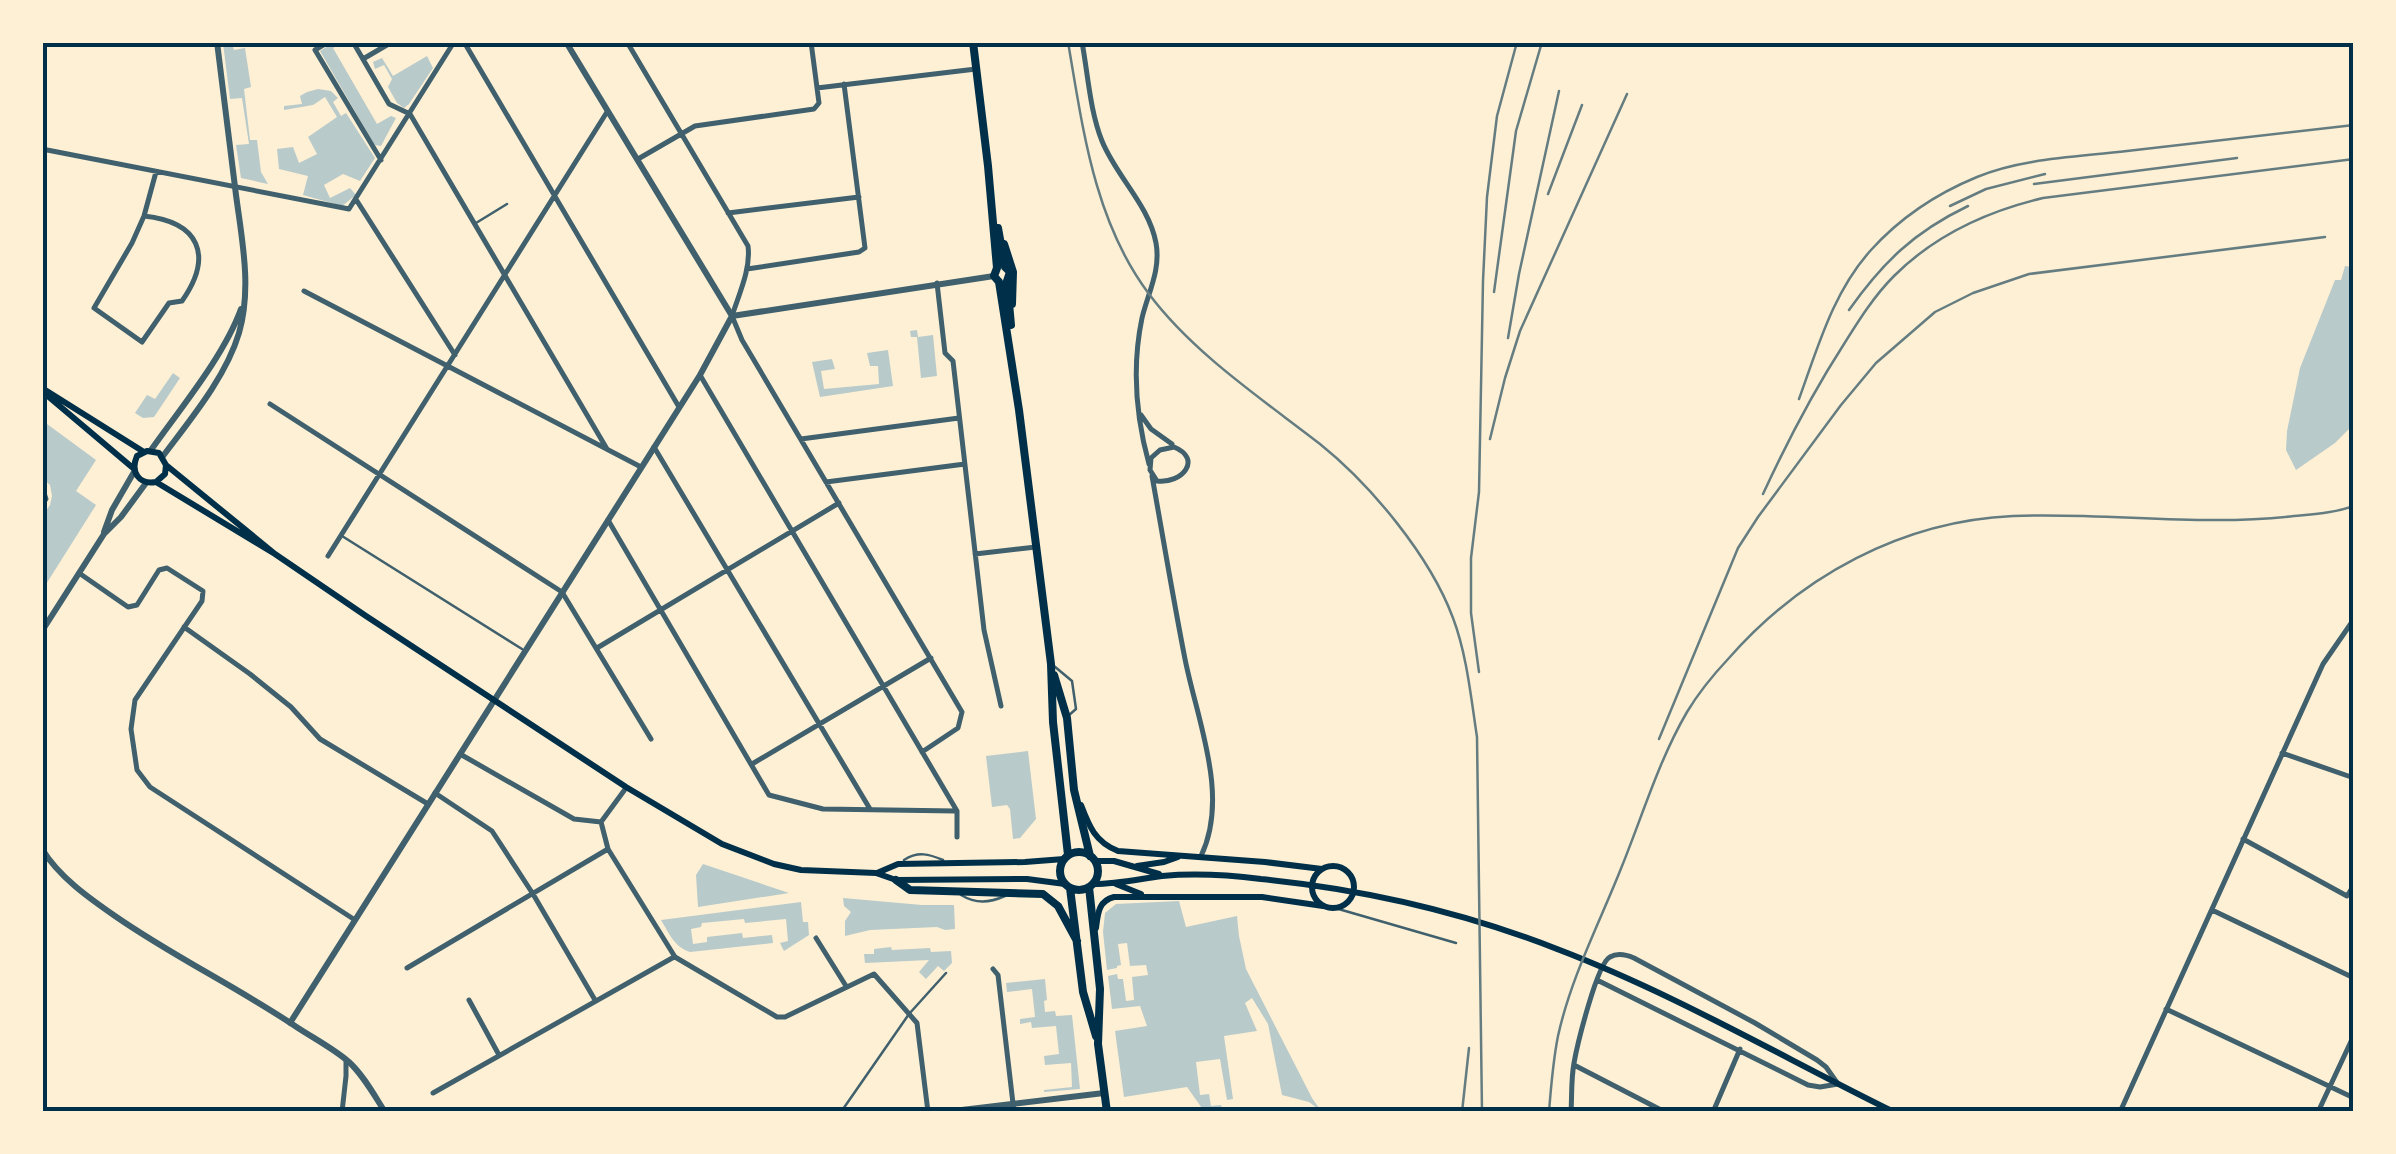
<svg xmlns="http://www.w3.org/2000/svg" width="2396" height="1154" font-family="'Public Sans',sans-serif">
<rect width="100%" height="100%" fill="#fdf0d5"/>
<path fill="#b9caca" d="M223,43H232L234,50L245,48L251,87L244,89L250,140H257L261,172L268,184L241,178L236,145L249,144L242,98L230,99Z
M333,43H342L333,48L377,124L391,116L396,118L381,146L375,145L371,139L320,51Z
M427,56L433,68L409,104L404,108L397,103L388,87L392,79L384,65L375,69L373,62L382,58L393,76Z
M318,89L331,91L338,98L333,102L341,116L346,113L375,158L360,181L343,174L324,185L330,198L350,188L356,195L342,206L303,195L308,176L279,169L277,149L293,147L299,163L317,154L308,137L337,117L325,97L313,105L284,110V106L302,104L300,96L307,92Z
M2345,266L2353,267V425L2335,443L2296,470L2286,450L2287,431L2300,368L2335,280H2341Z
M917,330L918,337L933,335L937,376L921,378L917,337H911L910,331Z
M888,350L893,386L820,397L812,362L832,359L835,369L821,371L824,389L879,384L878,366H870L867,353Z
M173,373L180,378L154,417L143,418L135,413L147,395L155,399Z
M43,421L96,460L76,491L96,505L43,589V515L50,505L52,496L50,485L43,479L46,475L43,471Z
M1028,751L1036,819L1020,838L1013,839L1010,809L1007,805L992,807L986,756Z
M703,864L789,893L698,907L696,875Z
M843,898L922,905H954L955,929L945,930L937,927L870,930L845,936V921L851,912L844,906Z
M1179,901L1186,927L1237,916L1239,936L1246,969L1312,1098L1321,1111L1309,1102L1282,1095L1268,1024L1252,998L1245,1003L1257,1031L1224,1036L1233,1099L1227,1100L1220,1059L1196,1062L1200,1095L1209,1094L1211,1106L1221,1105L1222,1109L1248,1108L1306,1111H1204L1187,1087L1124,1097L1115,1031L1147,1026L1140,1006L1112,1009L1108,976L1117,974L1118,979H1123L1126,1001L1134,1000L1132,977L1148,975L1146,965L1130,966L1127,943L1118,944L1121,965L1117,966V968L1107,970L1103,932L1105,913L1116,904Z
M801,902L803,922H808L809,935L784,951L780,943L788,941L786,919L745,923L744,919L702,923L701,927L691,929L693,944L707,942V937L742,933L743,938L772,935L773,943L690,952C674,947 669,933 661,920Z
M891,947L892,950L930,948L931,952L951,951L952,963L944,971L938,966L926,979L919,972L929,960L865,963L864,954H874V949Z
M1045,979L1047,1000L1044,1001L1045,1012L1055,1011L1056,1016L1072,1015L1080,1089L1044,1092V1090L1072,1087L1071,1063L1045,1065L1044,1056L1059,1054L1056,1026L1032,1028L1031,1022L1020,1024V1019L1035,1017L1032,989L1007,992L1006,983Z"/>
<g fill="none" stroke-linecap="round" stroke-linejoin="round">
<path stroke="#3f606c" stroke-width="2.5" d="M476,223L507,204
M342,536L522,649
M1054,666L1072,681L1076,709L1068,716
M904,860C918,851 929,854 943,860
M961,895C976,904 989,903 1005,896
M1335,908L1456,943
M841,1112L909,1014L946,973"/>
<path stroke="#3f606c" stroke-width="5" d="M328,42L315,50L381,160
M353,42L389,104L410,114L607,449
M464,42L679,407
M627,42L748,246C751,269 739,294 732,316L742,340L962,712L958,728L922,752
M1082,42C1088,75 1090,111 1102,141C1116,176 1149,205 1156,243C1161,270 1148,293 1142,318C1132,366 1136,417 1149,464
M363,59L392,42
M817,88L976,69
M42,149L349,209L454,42
M638,159L695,126L814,109L819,103L811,42
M357,201L455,355
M728,213L859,197
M144,216C199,222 214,255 182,301L169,303L142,342L94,308L132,243L144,216L156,172
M747,269L859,252L865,248L844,84
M937,283L945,353L953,361L984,630L1001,706
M304,291L641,467
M700,375L957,811V837
M270,404L562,592L651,739
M1141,415L1151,429L1172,444
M801,439L959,418
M654,447L870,809
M1174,447C1203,459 1182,484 1157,481L1150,470L1151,458L1160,450Z
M1152,476C1163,537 1173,598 1185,659C1197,720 1230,796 1201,856
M826,482L965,464
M42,487L46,499L42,504
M608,520L769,795L823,809L955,811
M975,554L1036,547
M328,556L607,112
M79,573L128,607L137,605L159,570L167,568L203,591L202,601L135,700L131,729L137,770L150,787L355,920
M184,627L250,674L291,707L320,739L428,804
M597,648L839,503
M2282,753L2354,778
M460,754L574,819L601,822
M752,764L931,658
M435,793L492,831L533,894L595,1000
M601,822L608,849L675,957L777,1017H785L874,974L917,1023L928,1112
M601,822L626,788
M2243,839L2347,896L2354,885
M2212,910L2354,978
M816,938L846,986
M407,968L608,849
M993,969L998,975L1014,1112
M469,1000L499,1055
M2166,1009L2354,1098
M1574,1065L1665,1112
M433,1093L674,957
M342,1112L346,1076V1060
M1571,1112C1572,1096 1571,1079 1574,1063C1577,1046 1597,963 1610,957C1617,953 1627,955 1634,958L1755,1023L1817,1060L1826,1067L1838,1084L1820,1087L1808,1085L1597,980
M1713,1112L1740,1049
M2120,1112L2323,664L2354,619
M2318,1112L2354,1035"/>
<path stroke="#3f606c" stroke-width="6" d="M566,42L732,316
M151,450C180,409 224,356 241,309
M163,456C190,420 226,377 239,333C252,288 242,240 236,195C230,144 223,93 217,42
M104,532L112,510L134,472
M42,631L104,534L121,517L146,483
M42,849C59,877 89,898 115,916C174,957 239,988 298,1028C315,1039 334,1049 349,1062C364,1076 374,1095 385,1112
M290,1023L700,375L732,316L994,276
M945,1112L1104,1093"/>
<path stroke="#003049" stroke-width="6" d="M42,388L144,452
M43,392L133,468
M156,482L165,474L166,465
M275,554L156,482C139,485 130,472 137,456L147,451L159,453L166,465L275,554L366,616L626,787L722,844L774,864L801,870L876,873L896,880L1027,879L1065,884
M1081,805C1089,826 1095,842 1118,851L1265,862L1322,869
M1095,861H1114L1159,874
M1137,866L1164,862L1178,857
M1312 887a21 21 0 1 1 42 0a21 21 0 1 1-42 0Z
M877,873L898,864L1025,862L1064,859
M1094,884C1117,884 1139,879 1162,876C1194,873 1229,875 1261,879C1361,889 1463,912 1557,949C1673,993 1782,1057 1894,1112
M1116,884L1141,894
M1096,928C1098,914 1098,901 1114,897H1262L1323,906"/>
<path stroke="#003049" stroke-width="8" d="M973,42L988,166L997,268L994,276L999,282
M998,228L1005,267L1010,272L1007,281L1011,325
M1004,244L1013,272L1012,304
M999,282L1019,410L1051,664L1053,722L1068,855
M1054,675L1067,718L1074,790L1090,856
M1060 871a19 19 0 1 1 38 0a19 19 0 1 1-38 0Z
M896,880L910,890L1043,894L1058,906L1077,941
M1089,887L1100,989L1098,1044L1107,1112
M1070,888L1083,992L1096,1036"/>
<path stroke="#657d81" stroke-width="2.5" d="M1068,42C1083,129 1094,221 1149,294C1193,353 1262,399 1320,444C1371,485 1430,556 1453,618C1467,655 1471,698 1477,737L1482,1112
M2034,184L2237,158
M1548,194L1582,105
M1950,206L1986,189L2045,174
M1494,292L1516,131L1542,42
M1849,310C1883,262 1914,232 1968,206
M1508,338L1519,274L1559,91
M1799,399C1818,347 1833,292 1871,250C1900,218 1938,193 1977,177C2023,158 2078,157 2127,151C2202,142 2278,134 2354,125
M1490,439L1505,378L1520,331L1627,94
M1763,494C1787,442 1813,392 1844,344C1859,320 1874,296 1894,276C1935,235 1988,211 2043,198L2354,159
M1479,672L1471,613V558L1479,492L1483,281L1487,197L1497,116L1517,42
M1659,739L1738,548L1758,517L1841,405L1876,363L1935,312L1973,293L2029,274L2325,237
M1462,1112L1469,1048
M1549,1112C1551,1086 1553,1061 1558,1036C1571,977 1600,922 1622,866C1643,814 1659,760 1687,712C1699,692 1713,675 1729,658C1801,576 1902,521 2013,516C2107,512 2200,527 2294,516C2314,514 2334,513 2354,506"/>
</g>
<rect width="2396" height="1154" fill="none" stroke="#fdf0d5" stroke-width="90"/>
<rect x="45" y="45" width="2306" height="1064" fill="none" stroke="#003049" stroke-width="4"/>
</svg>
